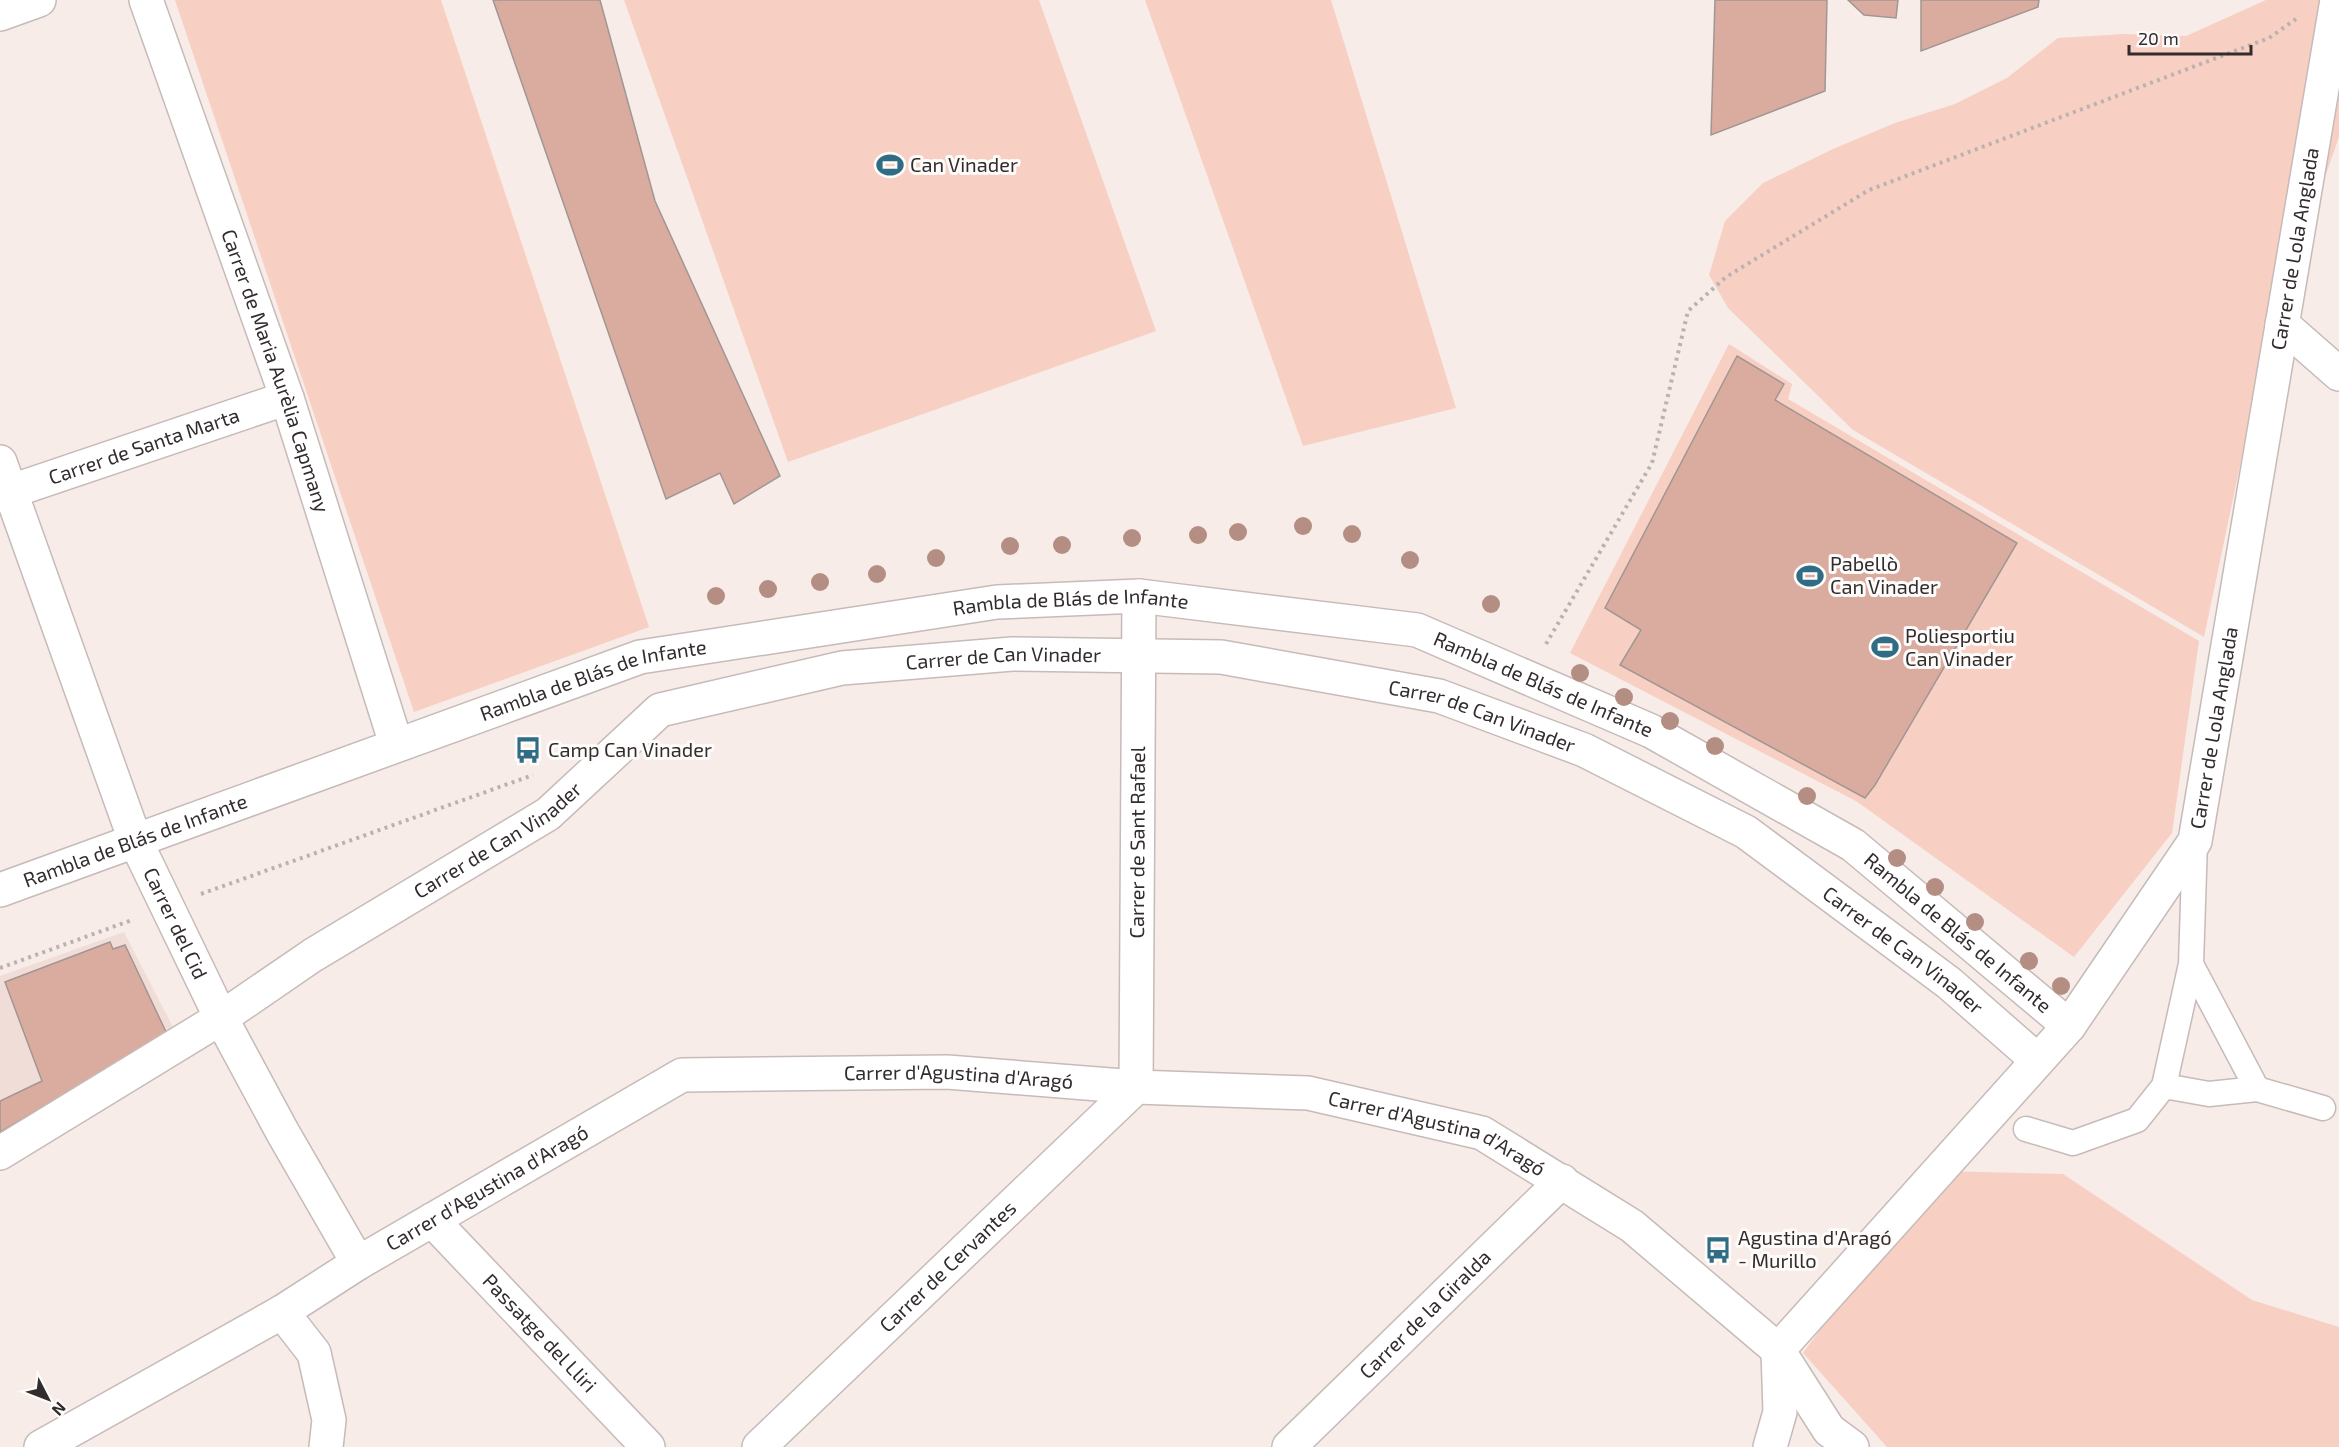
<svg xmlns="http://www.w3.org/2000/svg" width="2339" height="1447" font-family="'Exo 2',sans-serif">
<rect width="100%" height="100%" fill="#f7ece8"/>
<path fill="#f1ddd8" d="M124,932L176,1033L0,1137V976Z"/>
<path fill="#f8cfc3" d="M175,0H441L649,627L414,712Z
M624,0H1039L1156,331L788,462Z
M1145,0H1331L1456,408L1303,446Z
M2266,0H2339V137L2264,351L2204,637L1853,430L1728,308L1709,275L1725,221L1763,183L1833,149L1895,123L1955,104L2007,78L2058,38L2125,34L2186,36Z
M1729,344L1792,384L1788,399L2199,641L2172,833L2074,957L1856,801L1570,653Z
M1937,1171L2063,1174L2252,1300L2339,1327V1447H1887L1803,1353Z"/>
<path fill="#daac9f" stroke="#a19693" stroke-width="1.5" d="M493,0H600L655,201L780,476L734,504L720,473L666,499Z
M1715,0H1827L1825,91L1711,135Z
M1848,0H1898L1896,18L1864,15Z
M1921,0H2039L2038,7L1921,51Z
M1737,356L1784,384L1775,400L2017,543L1875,785L1865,798L1620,665L1641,630L1605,608Z
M110,942L113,949L125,945L167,1034L0,1132V1101L42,1081L5,982Z"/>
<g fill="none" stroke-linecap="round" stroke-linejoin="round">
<defs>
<path id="lane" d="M2191,964L2257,1089
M2164,1086L2209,1094L2257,1089L2323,1108
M2026,1129L2073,1143L2137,1120L2164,1086L2191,964L2195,841"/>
<g id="street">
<path id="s1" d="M146,0L287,398L396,744"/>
<path d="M0,14L39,0"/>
<path d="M2282,324L2339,374"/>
<path id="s2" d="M0,462L135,840L221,1018L283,1133L358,1263"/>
<path id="s3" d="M0,495L287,398"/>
<path id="s4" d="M0,890L640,657L997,602L1139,596L1417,630L1651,731L1853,845L2069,1026"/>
<path id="s5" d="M0,1153L221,1018L313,955L548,814L660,710L842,668L1012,654L1221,657L1439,696L1584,750L1746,832L1949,983L2037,1060"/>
<path id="s6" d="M432,1220L648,1447"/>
<path d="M282,1312L314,1353L329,1420L326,1447"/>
<path id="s7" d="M1778,1350L2069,1026L2195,841L2337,0"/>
<path id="s8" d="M41,1447L282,1312L358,1263L682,1075L947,1072L1136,1087L1308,1093L1482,1133L1632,1226L1778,1350L1829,1430L1852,1447"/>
<path id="s9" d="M759,1447L1136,1087L1139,596"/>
<path id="s10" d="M1289,1447L1562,1181"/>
<path d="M1770,1447L1780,1412L1778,1351"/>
</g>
</defs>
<use href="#lane" stroke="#c6bbb8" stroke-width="27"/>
<use href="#street" stroke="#c6bbb8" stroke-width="36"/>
<path stroke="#bbb2af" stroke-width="4" stroke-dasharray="3 4.5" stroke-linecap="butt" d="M1546,644L1652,463L1688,311L1726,277L1869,190L2269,38L2296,19
M201,894L533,775
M0,968L132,920"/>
<use href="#lane" stroke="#fff" stroke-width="24"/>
<use href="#street" stroke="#fff" stroke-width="33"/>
</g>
<g fill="#b48e83">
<circle cx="1303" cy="526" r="9"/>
<circle cx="1238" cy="532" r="9"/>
<circle cx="1352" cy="534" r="9"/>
<circle cx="1198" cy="535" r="9"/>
<circle cx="1132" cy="538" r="9"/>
<circle cx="1062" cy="545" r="9"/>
<circle cx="1010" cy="546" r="9"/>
<circle cx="936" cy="558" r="9"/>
<circle cx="1410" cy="560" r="9"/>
<circle cx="877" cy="574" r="9"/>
<circle cx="820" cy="582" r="9"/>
<circle cx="768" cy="589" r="9"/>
<circle cx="716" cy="596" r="9"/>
<circle cx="1491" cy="604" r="9"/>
<circle cx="1580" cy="673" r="9"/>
<circle cx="1624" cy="697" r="9"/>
<circle cx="1670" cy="721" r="9"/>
<circle cx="1715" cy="746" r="9"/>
<circle cx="1807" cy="796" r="9"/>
<circle cx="1897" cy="858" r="9"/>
<circle cx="1935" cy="887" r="9"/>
<circle cx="1975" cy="922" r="9"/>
<circle cx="2029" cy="961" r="9"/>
<circle cx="2061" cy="986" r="9"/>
</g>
<defs>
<symbol id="stadium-bare" viewBox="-9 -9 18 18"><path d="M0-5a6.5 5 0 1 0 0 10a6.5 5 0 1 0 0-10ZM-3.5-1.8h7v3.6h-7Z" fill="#306d84" stroke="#fefbfb" stroke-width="2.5" paint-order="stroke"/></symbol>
<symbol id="bus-bare" viewBox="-9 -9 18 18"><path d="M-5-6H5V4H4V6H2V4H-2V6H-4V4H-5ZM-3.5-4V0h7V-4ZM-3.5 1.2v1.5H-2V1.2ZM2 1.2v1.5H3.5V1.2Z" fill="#306d84" stroke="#fefbfb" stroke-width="2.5" paint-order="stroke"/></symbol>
</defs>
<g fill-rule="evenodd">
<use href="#stadium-bare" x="871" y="146" width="38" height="38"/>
<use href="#stadium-bare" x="1791" y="557" width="38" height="38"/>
<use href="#stadium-bare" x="1866" y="628" width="38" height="38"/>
<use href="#bus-bare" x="509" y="731" width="38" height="38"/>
<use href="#bus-bare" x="1699" y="1231" width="38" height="38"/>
</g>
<g text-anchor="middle" stroke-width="6" stroke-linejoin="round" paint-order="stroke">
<g font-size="20" fill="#322d2c" stroke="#fefbfb" text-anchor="start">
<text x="910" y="172">Can Vinader</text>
<text x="1830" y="571">Pabellò<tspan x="1830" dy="23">Can Vinader</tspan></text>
<text x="1905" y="643">Poliesportiu<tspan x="1905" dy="23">Can Vinader</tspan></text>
<text x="548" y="757">Camp Can Vinader</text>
<text x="1738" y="1245">Agustina d'Aragó<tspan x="1738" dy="23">- Murillo</tspan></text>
</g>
<g font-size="20" fill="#322d2c" stroke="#fefbfb">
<text dy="7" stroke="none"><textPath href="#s7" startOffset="1260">Carrer de Lola Anglada</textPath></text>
<text dy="7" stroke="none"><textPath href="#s1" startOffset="393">Carrer de Maria Aurèlia Capmany</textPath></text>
<text dy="7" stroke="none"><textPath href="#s3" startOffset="152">Carrer de Santa Marta</textPath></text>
<text dy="7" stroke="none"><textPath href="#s4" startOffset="1116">Rambla de Blás de Infante</textPath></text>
<text dy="7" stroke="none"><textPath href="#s5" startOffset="1146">Carrer de Can Vinader</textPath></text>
<text dy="7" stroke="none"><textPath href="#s4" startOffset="630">Rambla de Blás de Infante</textPath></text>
<text dy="7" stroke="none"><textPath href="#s4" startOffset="1602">Rambla de Blás de Infante</textPath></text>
<text dy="7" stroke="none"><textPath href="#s5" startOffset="1632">Carrer de Can Vinader</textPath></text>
<text dy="7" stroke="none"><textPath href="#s7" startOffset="774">Carrer de Lola Anglada</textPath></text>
<text dy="7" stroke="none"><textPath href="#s5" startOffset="588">Carrer de Can Vinader</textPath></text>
<text dy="7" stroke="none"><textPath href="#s4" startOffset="144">Rambla de Blás de Infante</textPath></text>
<text dy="7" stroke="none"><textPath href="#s9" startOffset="766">Carrer de Sant Rafael</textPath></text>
<text dy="7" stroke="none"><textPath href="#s2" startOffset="494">Carrer del Cid</textPath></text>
<text dy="7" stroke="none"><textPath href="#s4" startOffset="2088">Rambla de Blás de Infante</textPath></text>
<text dy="7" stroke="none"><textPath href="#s5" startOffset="2118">Carrer de Can Vinader</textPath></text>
<text dy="7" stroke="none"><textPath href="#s8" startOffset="1018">Carrer d'Agustina d'Aragó</textPath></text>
<text dy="7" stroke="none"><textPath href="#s8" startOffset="1504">Carrer d'Agustina d'Aragó</textPath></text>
<text dy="7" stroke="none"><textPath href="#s8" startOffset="516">Carrer d'Agustina d'Aragó</textPath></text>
<text dy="7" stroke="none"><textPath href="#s9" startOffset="261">Carrer de Cervantes</textPath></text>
<text dy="7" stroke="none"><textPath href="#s10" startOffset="190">Carrer de la Giralda</textPath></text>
<text dy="7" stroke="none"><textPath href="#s6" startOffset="156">Passatge del Lliri</textPath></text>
</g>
</g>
<g transform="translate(48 1399) rotate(132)" stroke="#fefbfb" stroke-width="4.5" paint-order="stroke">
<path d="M0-4.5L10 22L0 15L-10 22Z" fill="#322d2c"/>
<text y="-9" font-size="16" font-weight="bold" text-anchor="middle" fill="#322d2c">N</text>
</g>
<path d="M2129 45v9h122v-9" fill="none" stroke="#322d2c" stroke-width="3"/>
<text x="2138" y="45" font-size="18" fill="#322d2c" stroke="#fefbfb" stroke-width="4.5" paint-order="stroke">20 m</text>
</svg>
